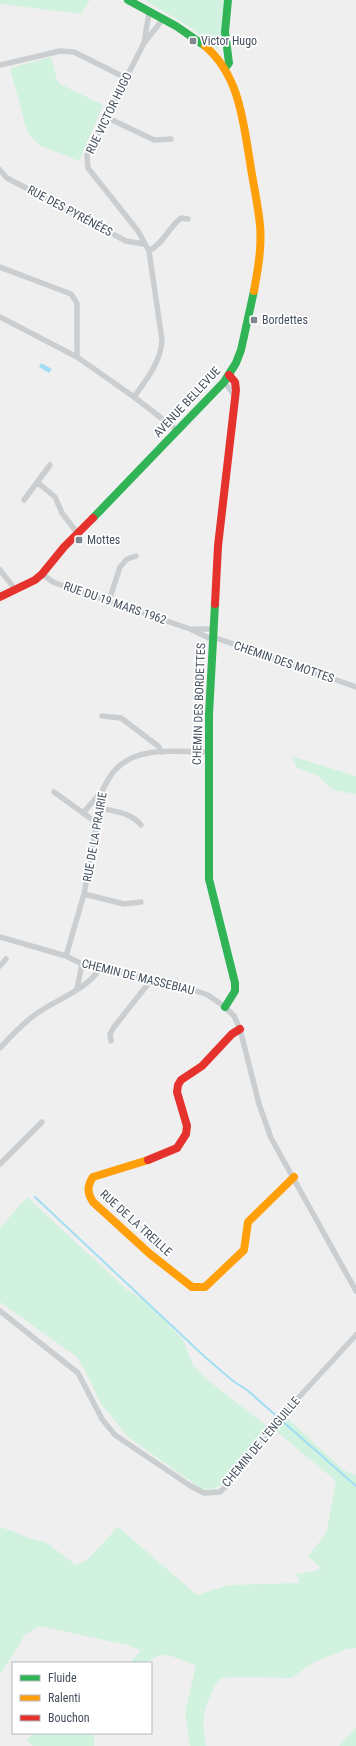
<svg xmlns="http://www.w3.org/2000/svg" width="356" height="1746" font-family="'Roboto Condensed',sans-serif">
<rect width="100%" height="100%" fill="#f0efef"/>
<path fill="#d1f2de" d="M0,0H90L81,14L0,4Z
M145,0H224C221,13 224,40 218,49L212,46L193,29Z
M51,57L58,83L103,105L79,161L39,145L27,132L10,68Z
M291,756L356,776V794L333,790L317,775L297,768Z
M27,1197L126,1289L148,1303L183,1340L193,1365L204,1377L268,1427L225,1483L213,1489L203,1490L128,1437L101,1404L88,1376L77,1357L0,1302V1228Z
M287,1418L343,1470L356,1475V1648L347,1649L314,1662L291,1678L234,1677L219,1679C205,1702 200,1719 206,1746H190L185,1712L196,1666C181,1660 160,1647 148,1663H130L141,1650L127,1645L40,1626L25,1635L0,1675V1527L15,1532L25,1537L47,1543L76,1565L87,1560L118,1527L197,1595L229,1585L300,1583L296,1574L315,1571L321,1568L308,1556L326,1534L336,1481L276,1431Z
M356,1727V1746H339Z
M32,1733H94V1746H33L27,1741Z"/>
<path fill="#a1def3" d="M41,363L52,369L49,373L39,367Z"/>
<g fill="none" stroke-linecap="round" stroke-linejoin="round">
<path stroke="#a1def3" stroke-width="2" d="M35,1197L205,1357L233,1381L247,1390L356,1486"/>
<path stroke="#cbced0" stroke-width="5.5" d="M144,43L149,13
M0,65L60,51L74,52L126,78
M106,117L154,140L171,139
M0,170L7,178L126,241L144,244
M149,251C166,241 168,228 181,218L188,219
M0,267L71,294L77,303V357
M0,317L77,357L134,397L178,431
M224,382L236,397
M134,397C146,380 161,362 162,340L149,251L138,231L88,168L87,155L144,43L163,19
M37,482L55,497L62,513L78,534
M24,500L50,465
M0,570L15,589
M42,574L53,582L61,585L190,629L209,638H216L356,687
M109,601L120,567L127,559L136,556
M193,629H213
M102,716L121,718L158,746L162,752
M54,792L97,823
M100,808C116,812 130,812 141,825
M83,813L103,790
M84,894L124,904L141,902
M0,937L66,956L82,964L173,983L208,995L225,1007L234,1016L240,1029L259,1104L271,1138L356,1291
M66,956L84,894L103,789C107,782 110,775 116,769C139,745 179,752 209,752
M0,966L6,959
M77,989L82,964
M111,1041L110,1034L114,1027L148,984L150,977
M0,1048C11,1036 22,1024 36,1014C57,999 87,990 101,967
M0,1164L42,1122
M0,1311L78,1373L102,1419L115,1435L189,1485L204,1493L220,1492L231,1481L289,1408L356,1335"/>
<path stroke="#30b455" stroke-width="8" d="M128,0L176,26L205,46
M225,68L229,63L225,32L228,0
M93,518L224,382L236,363L241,350L254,291
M215,604L209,714V879L235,983V991L225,1007"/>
<path stroke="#ff9f0a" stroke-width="8" d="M205,46C239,75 243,120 250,162C253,183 258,204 260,225C262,247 258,269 254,291
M148,1160L93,1177C87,1186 87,1193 93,1202L150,1254L192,1287H205L244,1250L248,1222L294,1177"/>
<path stroke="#e5322d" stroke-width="8" d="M0,597L35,580L42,574L64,547L93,518
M215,604L218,546L236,390L235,382L229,375
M148,1160L177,1148L186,1134L187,1126L177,1092L178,1085L181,1080L202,1066L232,1034L240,1029"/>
</g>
<g fill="#808891" stroke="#fff" stroke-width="1.5">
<rect x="189" y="37" width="8" height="8" rx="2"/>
<rect x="250" y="316" width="8" height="8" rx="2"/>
<rect x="75" y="536" width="8" height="8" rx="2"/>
</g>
<g text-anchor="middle" stroke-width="3.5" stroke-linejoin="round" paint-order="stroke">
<g font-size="12" fill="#44505e" stroke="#fff" text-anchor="start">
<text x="201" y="45">Victor Hugo</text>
<text x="262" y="324">Bordettes</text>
<text x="87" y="544">Mottes</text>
</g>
<g font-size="12" fill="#44505e" stroke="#fff">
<text transform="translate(109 113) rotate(-64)" y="4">RUE VICTOR HUGO</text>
<text transform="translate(70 211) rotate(28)" y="4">RUE DES PYRÉNÉES</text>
<text transform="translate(187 402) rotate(-47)" y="4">AVENUE BELLEVUE</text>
<text transform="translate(115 603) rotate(19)" y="4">RUE DU 19 MARS 1962</text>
<text transform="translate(284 662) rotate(19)" y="4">CHEMIN DES MOTTES</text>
<text transform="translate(199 704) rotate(-88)" y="4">CHEMIN DES BORDETTES</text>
<text transform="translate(95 837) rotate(-80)" y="4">RUE DE LA PRAIRIE</text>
<text transform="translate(138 977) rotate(14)" y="4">CHEMIN DE MASSEBIAU</text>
<text transform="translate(136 1223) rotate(42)" y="4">RUE DE LA TREILLE</text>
<text transform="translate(261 1442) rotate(-50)" y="4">CHEMIN DE L'ENGUILLE</text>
</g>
</g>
<rect x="12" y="1662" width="140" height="72" fill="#ffffff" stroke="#b4b9bf"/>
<rect x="20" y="1675" width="20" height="6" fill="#30b455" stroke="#b4b9bf"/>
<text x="48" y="1682" font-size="12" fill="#44505e">Fluide</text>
<rect x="20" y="1695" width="20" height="6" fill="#ff9f0a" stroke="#b4b9bf"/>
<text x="48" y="1702" font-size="12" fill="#44505e">Ralenti</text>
<rect x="20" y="1715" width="20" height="6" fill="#e5322d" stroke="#b4b9bf"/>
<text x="48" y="1722" font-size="12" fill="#44505e">Bouchon</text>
</svg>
